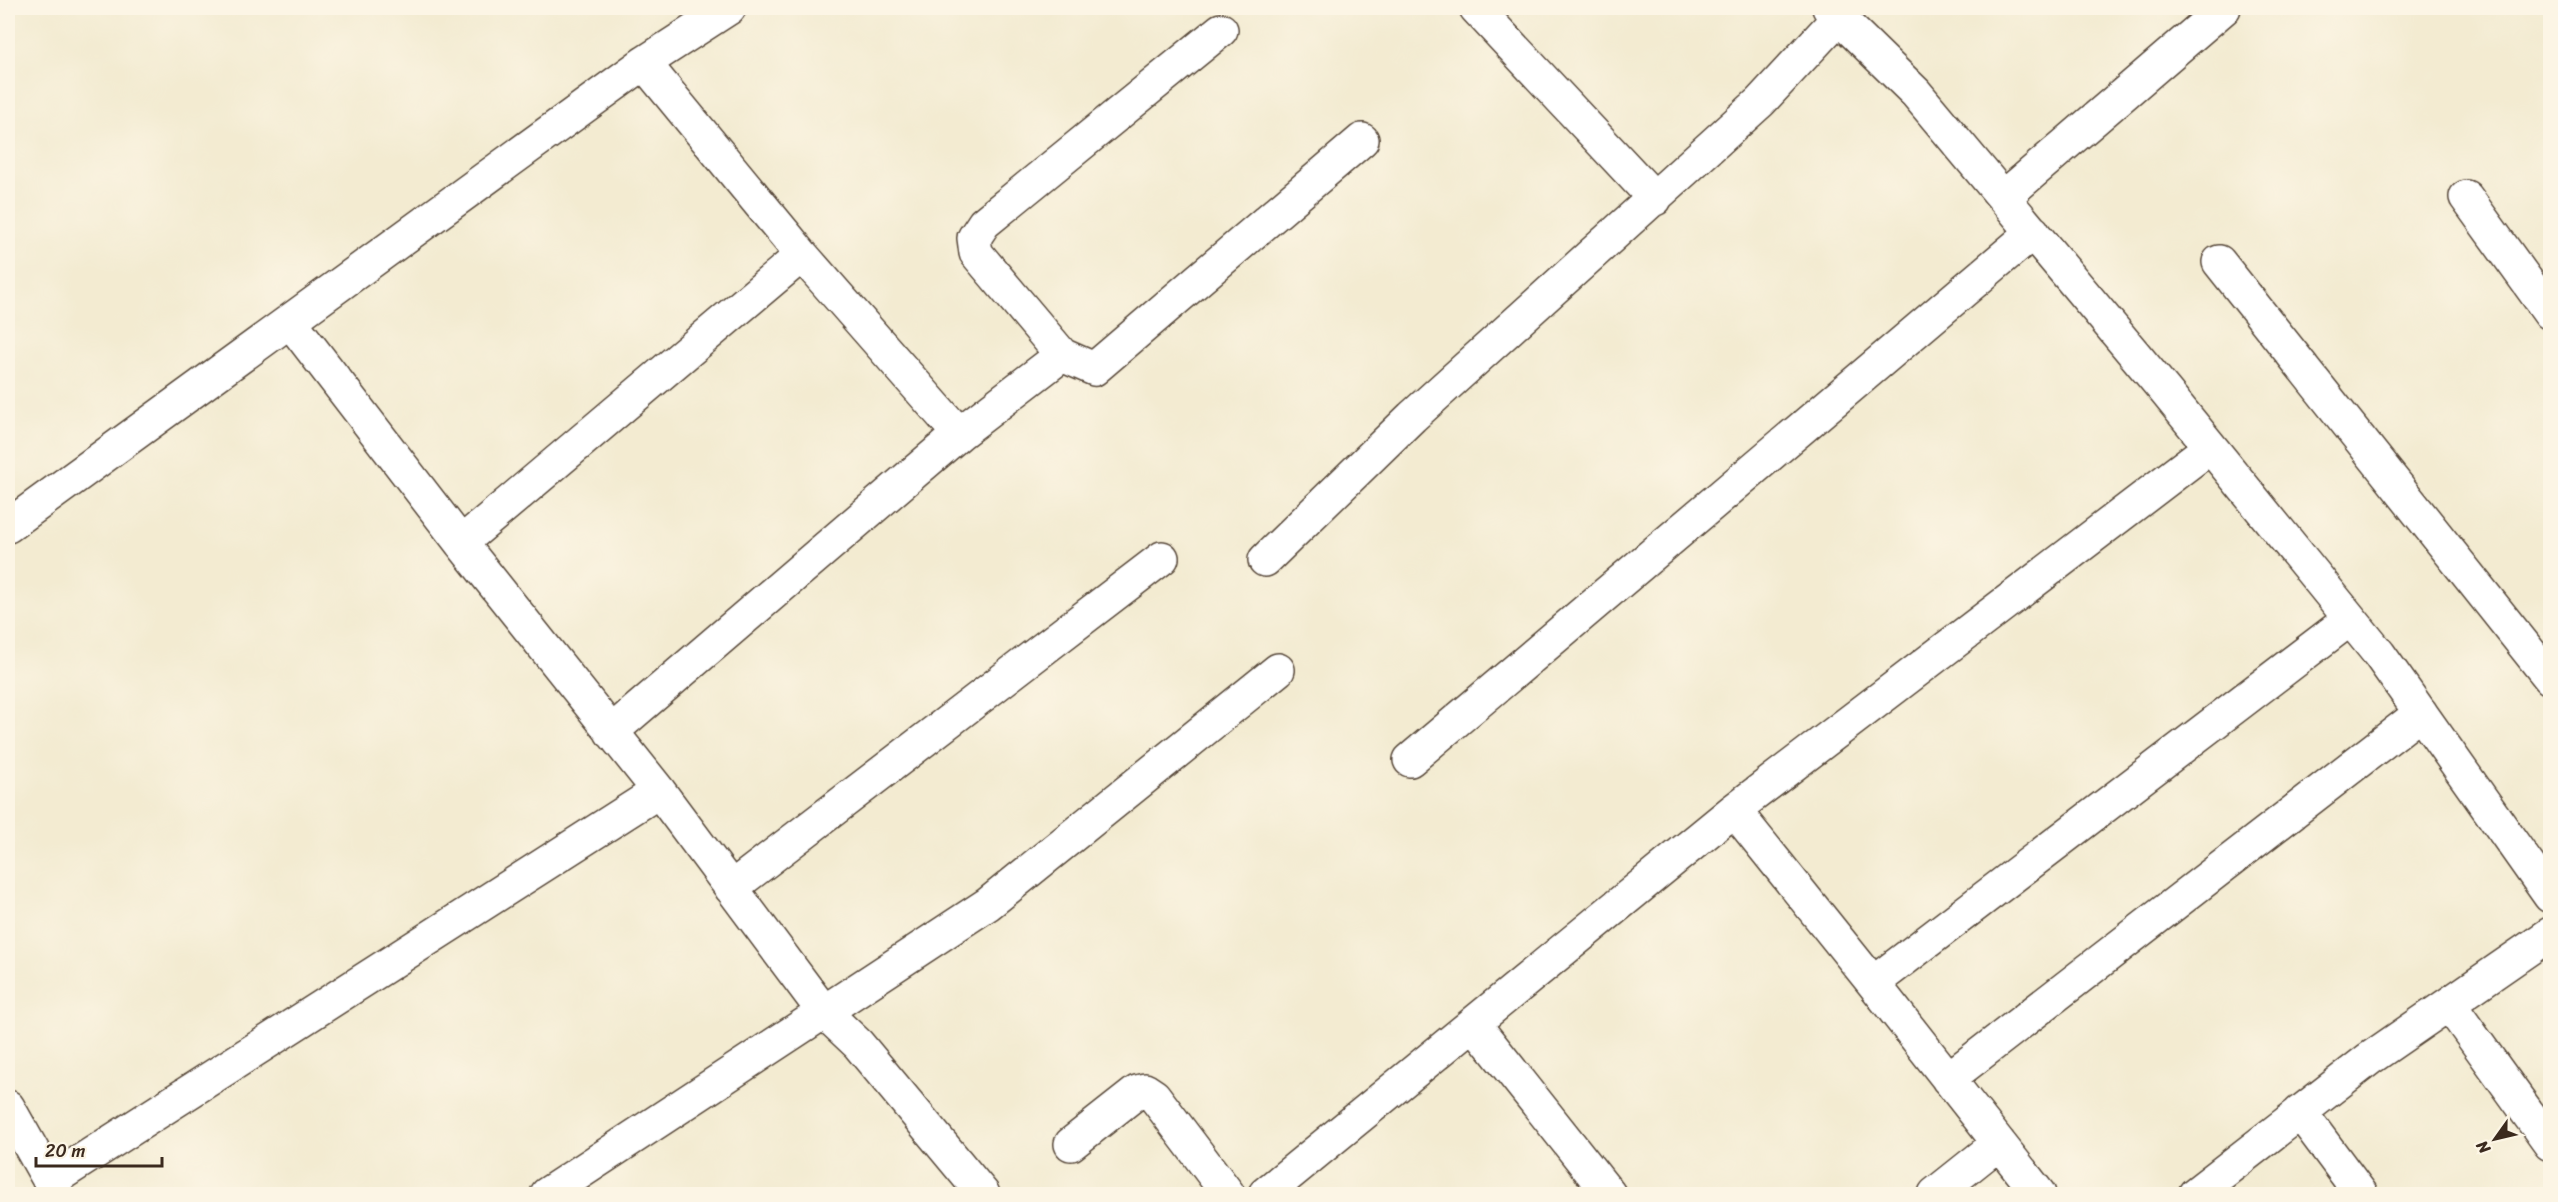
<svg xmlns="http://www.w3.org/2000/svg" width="2558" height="1202" font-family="Sriracha,sans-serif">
<rect width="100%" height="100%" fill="#fcf5e5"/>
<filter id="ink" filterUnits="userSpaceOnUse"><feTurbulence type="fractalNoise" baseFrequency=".0167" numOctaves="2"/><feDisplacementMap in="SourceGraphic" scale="12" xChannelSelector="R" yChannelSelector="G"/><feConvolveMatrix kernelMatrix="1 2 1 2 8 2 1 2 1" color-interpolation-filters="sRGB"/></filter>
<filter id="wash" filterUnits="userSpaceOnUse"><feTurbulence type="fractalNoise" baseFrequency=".008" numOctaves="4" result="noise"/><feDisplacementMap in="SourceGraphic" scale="24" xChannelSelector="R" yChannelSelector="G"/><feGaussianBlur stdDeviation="1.35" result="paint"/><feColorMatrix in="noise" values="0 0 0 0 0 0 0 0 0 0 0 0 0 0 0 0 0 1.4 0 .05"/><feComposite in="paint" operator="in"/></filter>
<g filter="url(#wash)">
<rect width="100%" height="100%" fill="#f3ebd1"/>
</g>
<g filter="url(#ink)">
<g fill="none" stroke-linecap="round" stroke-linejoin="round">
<defs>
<path id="street" d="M1476,8L1655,199
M1829,8L1916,93L2166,392L2379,654L2550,896
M644,63L802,255L959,434
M2004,197L2224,8
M2466,197L2550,313
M2219,262L2550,678
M290,321L461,543L659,791L823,1011L858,1044L983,1194
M1062,355L976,253L974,238L984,223L1221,30
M8,526L644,63L729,8
M461,543L802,255
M1265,560L1412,417L1760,102L1839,17
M611,732L959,434L1062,355L1094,369L1362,140
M1410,760L2033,232
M1734,810L2210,447
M731,888L1162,558
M1873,983L2350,619
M2449,1004L2550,1144
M1474,1024L1609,1194
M1948,1079L2421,713
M8,1107L57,1194
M2300,1112L2361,1194
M1071,1144L1137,1092L1145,1090L1154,1096L1228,1194
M50,1181L659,791
M547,1194L988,904L1278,670
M1265,1194L1734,810L1873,983L2039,1194
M1935,1194L1999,1143
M2195,1194L2369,1059L2550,934"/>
</defs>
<use href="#street" stroke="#574739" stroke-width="36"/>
<use href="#street" stroke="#fff" stroke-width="33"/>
</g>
</g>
<rect width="2558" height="1202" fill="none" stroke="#fcf5e5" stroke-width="30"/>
<g transform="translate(2495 1139) rotate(236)" stroke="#fcf5e5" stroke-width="4.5" paint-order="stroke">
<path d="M0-4.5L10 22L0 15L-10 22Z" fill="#3b2a1e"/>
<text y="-9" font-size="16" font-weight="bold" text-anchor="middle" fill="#3b2a1e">N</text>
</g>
<path d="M36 1157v9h126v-9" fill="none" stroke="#3b2a1e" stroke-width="3"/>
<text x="45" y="1157" font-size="18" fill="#3b2a1e" stroke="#fcf5e5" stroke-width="4.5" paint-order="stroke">20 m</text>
</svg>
